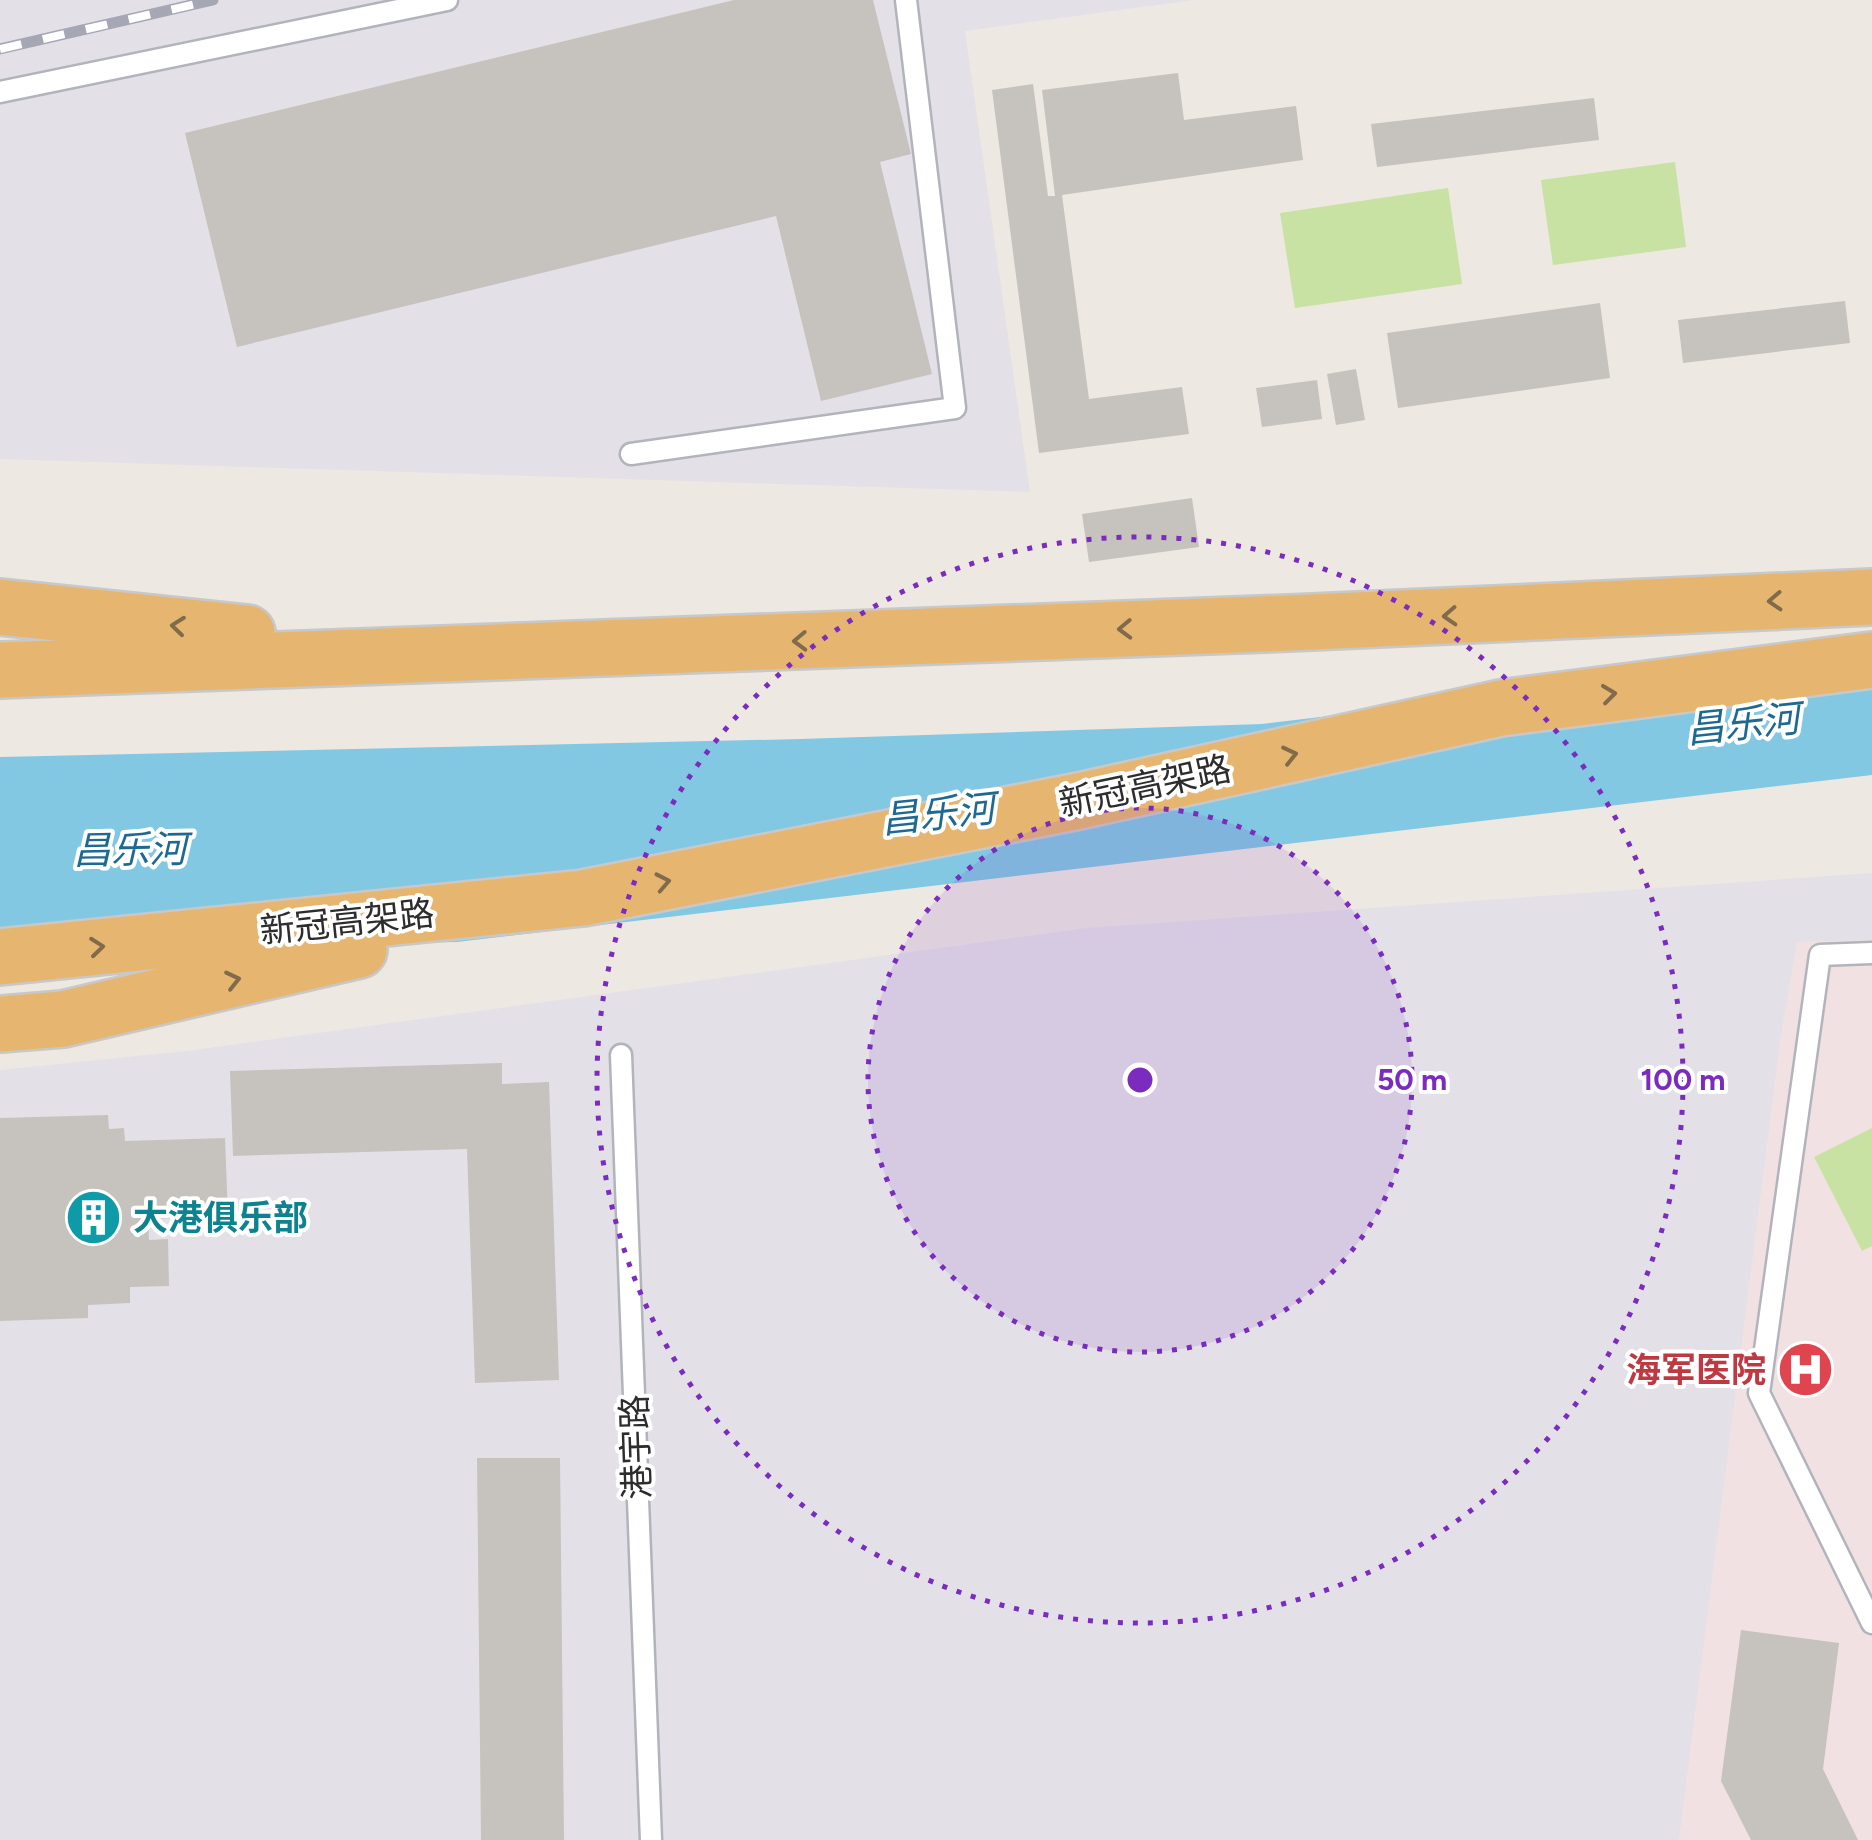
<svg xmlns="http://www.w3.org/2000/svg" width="1872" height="1840" font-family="Figtree,'Noto Sans SC',sans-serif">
<rect width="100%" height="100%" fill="#ede8e2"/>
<path fill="#e3e1e7" d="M0,0H1194L965,31L1030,492L0,459Z
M1872,873V1840H0V1070L186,1051L1086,928Z"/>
<path fill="#f2e1e2" d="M1872,940V1840H1679L1780,1042L1797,942Z"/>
<path fill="#c7e2a3" d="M1675,162L1686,247L1553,265L1541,180Z
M1448,188L1462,284L1295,308L1280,213Z
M1872,1128V1246L1862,1251L1814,1157Z"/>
<path fill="#82c8e2" d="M1872,651V775L457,942L0,951V757L801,739L1262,724Z"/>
<path fill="#c6c2bd" d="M734,0H873L911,154L880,162L932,374L821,401L776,216L237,347L185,133Z
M1178,73L1184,120L1296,106L1303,160L1062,195L1089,399L1182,387L1189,434L1039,453L992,90L1033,84L1048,196H1055L1042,90Z
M1594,98L1599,140L1377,167L1371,124Z
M1845,301L1850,343L1683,363L1678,320Z
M1600,303L1610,378L1398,408L1387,333Z
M1356,369L1365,420L1336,425L1327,374Z
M1317,380L1322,419L1262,427L1256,388Z
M1192,498L1199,547L1089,562L1082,514Z
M502,1063V1084L549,1082L559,1380L475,1383L467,1149L233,1156L230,1071Z
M108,1115L109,1129L124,1128L125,1141L225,1138L228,1216L148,1219L149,1240L168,1239L169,1286L130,1287V1303L88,1305V1318L0,1321V1118Z
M477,1458H560L564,1840H481Z
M1741,1630L1839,1643L1823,1769L1858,1840H1751L1721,1781Z"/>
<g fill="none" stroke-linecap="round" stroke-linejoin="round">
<defs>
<path id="service" d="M0,92L447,0
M631,454L955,408L906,0
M1872,953L1820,955L1759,1393L1872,1623
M621,1055L651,1840"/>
<path id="trunk" d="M0,607L247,633
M0,670L1289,623L1872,597
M0,957L583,898L1079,801L1501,708L1872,660
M0,1024L63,1019L359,950"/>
</defs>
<use href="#service" stroke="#b2b4bc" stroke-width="25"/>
<use href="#trunk" stroke="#c8c8c8" stroke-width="60"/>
<use href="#service" stroke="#fff" stroke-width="20"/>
<use href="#trunk" stroke="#e6b670" stroke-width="55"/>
<defs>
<path id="rail" d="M0,49L213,0"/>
</defs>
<use href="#rail" stroke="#a5a7b5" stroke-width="11"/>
<use href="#rail" stroke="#fff" stroke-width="8" stroke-dasharray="22" stroke-linecap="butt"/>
</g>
<defs><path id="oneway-chevron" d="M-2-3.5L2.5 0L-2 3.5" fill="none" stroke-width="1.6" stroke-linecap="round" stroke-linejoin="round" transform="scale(2.5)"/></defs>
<g stroke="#806b4b">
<use href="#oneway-chevron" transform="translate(1775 601) rotate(177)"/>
<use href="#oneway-chevron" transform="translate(1450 616) rotate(177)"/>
<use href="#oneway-chevron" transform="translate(178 626) rotate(-174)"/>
<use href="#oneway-chevron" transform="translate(1125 629) rotate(178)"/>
<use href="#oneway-chevron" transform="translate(800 641) rotate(178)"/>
<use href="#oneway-chevron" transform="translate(1609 694) rotate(-7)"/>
<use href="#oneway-chevron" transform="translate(1290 755) rotate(-13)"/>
<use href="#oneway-chevron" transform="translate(663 882) rotate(-11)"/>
<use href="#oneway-chevron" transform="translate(97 947) rotate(-6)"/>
<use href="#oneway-chevron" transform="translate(233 980) rotate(-13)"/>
</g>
<circle cx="1140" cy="1080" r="272" fill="#7b2cbf" fill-opacity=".12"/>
<g fill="none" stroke="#7b2cbf" stroke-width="5" stroke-dasharray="5 10">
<circle cx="1140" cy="1080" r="272"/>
<circle cx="1140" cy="1080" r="543"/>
</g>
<defs>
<symbol id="building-disc" viewBox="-11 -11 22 22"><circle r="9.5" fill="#0f9aa8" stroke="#fff"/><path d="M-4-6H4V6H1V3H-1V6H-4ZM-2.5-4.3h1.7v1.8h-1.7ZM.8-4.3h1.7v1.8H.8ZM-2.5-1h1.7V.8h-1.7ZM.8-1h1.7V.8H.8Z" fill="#fff"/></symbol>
<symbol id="hospital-disc" viewBox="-11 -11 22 22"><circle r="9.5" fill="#e0444e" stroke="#fff"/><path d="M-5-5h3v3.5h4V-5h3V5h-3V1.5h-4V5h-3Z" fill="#fff"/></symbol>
</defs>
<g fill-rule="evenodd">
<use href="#building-disc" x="62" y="1186" width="63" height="63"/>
<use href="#hospital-disc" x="1774" y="1338" width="63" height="63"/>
</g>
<g text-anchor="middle" stroke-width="8" stroke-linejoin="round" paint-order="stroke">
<g font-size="35" fill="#2d2d2d" stroke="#fff">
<text transform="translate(1145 786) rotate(-12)" y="12">新冠高架路</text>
<text transform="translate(347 922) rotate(-6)" y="12">新冠高架路</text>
<text transform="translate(636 1447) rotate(-92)" y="12">港宇路</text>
</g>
<g font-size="35" font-weight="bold" fill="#0d838f" stroke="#fff" text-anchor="start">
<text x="133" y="1230">大港俱乐部</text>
</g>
<g font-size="35" font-weight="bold" fill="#be3a42" stroke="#fff" text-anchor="end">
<text x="1766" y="1382">海军医院</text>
</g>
<g font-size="38" font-style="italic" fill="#1e6991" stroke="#fff">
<text transform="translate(1743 724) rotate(-6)" y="13">昌乐河</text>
<text transform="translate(938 814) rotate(-6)" y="13">昌乐河</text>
<text transform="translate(130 850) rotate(-1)" y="13">昌乐河</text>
</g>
</g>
<circle cx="1140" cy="1080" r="15" fill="#7b2cbf" stroke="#fff" stroke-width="5"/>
<g font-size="30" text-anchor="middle" font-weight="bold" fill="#7b2cbf" stroke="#fff" stroke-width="8" stroke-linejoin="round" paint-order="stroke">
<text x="1412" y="1090">50 m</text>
<text x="1683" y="1090">100 m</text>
</g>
</svg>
